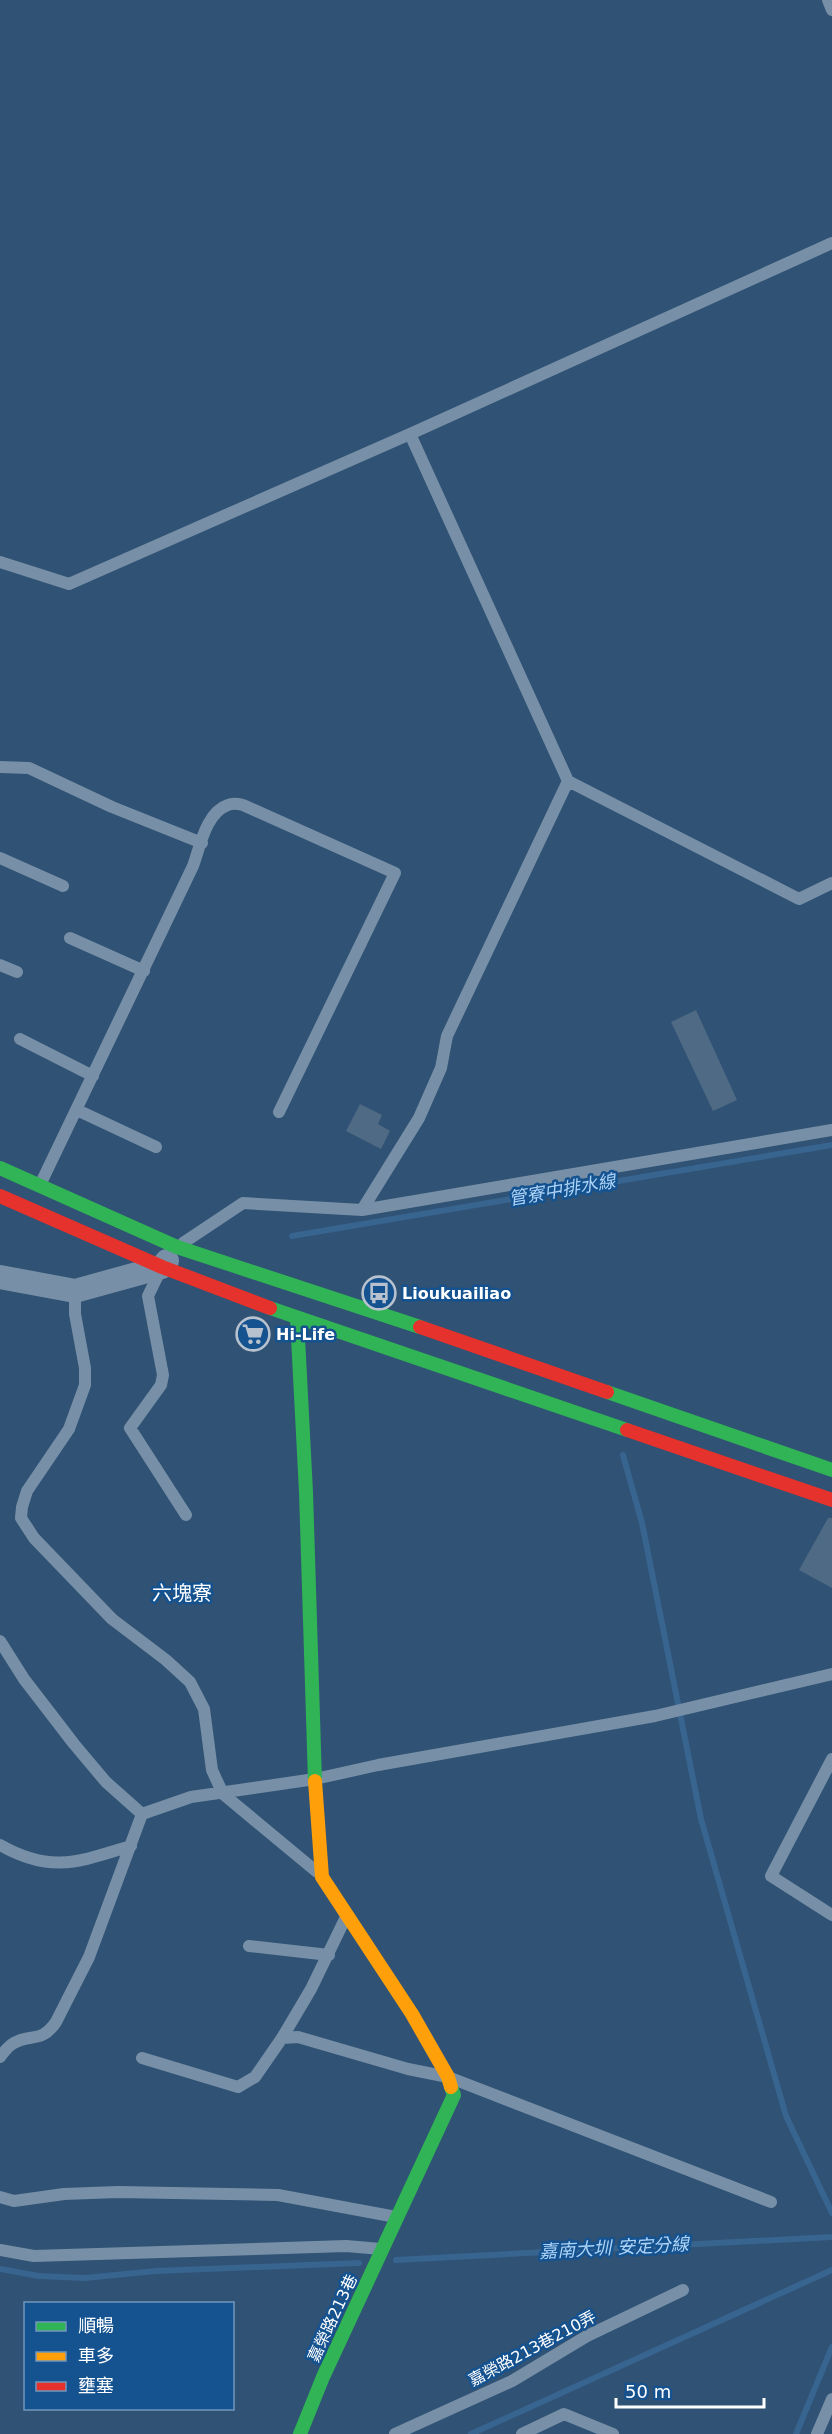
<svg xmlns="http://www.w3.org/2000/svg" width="832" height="2434" font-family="'DejaVu Sans','Noto Sans TC',sans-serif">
<rect width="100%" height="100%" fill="#305274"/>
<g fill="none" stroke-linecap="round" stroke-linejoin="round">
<path stroke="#386490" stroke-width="6" d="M292,1236L832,1145
M623,1455L642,1523L701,1819L786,2116L832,2213
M396,2260L832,2237
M0,2269L39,2276L85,2278L156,2271L359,2263
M471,2434L832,2270
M796,2434L832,2347"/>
</g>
<path fill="#4f6a85" d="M696,1010L737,1100L713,1111L671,1022Z
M360,1104L382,1115L378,1124L390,1131L381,1149L346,1131Z
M828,1518H832V1588L799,1570Z"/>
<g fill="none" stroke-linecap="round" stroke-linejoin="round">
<path stroke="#7790a7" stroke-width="12" d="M828,0L832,10
M410,434L568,781L799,899L832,883
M0,562L69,584L410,434L832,243
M0,767L29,768L112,807L202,843
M0,858L63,886
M70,938L144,971
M0,965L17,972
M20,1039L93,1076
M77,1110L156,1147
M40,1185L193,866C200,847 206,812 228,805C232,803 239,804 243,805L395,873L279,1112
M362,1210L419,1118L441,1068L447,1036L568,781
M183,1243L243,1203L362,1210L832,1130
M161,1269L148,1296L163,1375L161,1385L130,1428L186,1515
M75,1291V1314L85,1368V1385L69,1429L27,1491L22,1507L21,1518L34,1538L112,1619L166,1660L190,1682L204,1709L212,1770L223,1794L317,1872
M0,1641L24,1679L74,1744L106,1782L142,1814L191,1797L315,1779L378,1765L655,1716L832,1674
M832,1759L771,1876L832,1915
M0,1845C51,1874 78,1862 131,1846
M249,1946L329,1955
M282,2038L298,2037L408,2069L448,2077L771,2202
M0,2057C4,2052 8,2046 14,2043C31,2033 41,2044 56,2022L89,1957L142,1814
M142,2058L238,2087L255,2077L282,2038L311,1989L345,1919
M0,2197L14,2201L64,2194L118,2192L278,2195L396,2217
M0,2250L34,2256L346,2246L381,2249
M395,2434L512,2381L587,2336L683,2290
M522,2434L564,2414L613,2434
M817,2434L832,2399"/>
<path stroke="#7790a7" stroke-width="24" d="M0,1277L75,1291L162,1267L167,1261"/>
<path stroke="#30b455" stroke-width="14" d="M0,1168L177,1247L420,1327
M270,1308L627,1430
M297,1318L306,1492L315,1781
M607,1392L832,1470
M300,2434L323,2377L454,2095L451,2087"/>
<path stroke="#ff9f0a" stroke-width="14" d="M315,1781L322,1877L412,2014L448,2077L451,2087"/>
<path stroke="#e5322d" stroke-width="14" d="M0,1196L162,1267L270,1308
M420,1327L607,1392
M627,1430L832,1500"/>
</g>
<defs>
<symbol id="bus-ring" viewBox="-11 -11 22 22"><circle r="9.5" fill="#145290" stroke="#b7c2ce" stroke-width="1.5"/><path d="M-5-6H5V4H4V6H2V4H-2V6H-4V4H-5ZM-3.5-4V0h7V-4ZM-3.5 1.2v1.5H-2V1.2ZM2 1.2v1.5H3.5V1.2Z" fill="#b7c2ce"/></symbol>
<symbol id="supermarket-ring" viewBox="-11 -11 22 22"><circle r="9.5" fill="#145290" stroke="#b7c2ce" stroke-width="1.5"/><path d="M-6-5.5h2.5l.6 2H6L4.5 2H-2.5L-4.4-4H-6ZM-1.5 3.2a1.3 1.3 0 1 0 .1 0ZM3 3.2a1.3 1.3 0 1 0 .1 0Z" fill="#b7c2ce"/></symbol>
</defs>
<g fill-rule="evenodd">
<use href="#bus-ring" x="360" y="1274" width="38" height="38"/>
<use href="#supermarket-ring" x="234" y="1315" width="38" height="38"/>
</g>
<g text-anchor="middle" stroke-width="5" stroke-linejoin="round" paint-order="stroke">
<g font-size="16" font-weight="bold" fill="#fff" stroke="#145290" text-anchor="start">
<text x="402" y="1299">Lioukuailiao</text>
<text x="276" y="1340">Hi-Life</text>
</g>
<g font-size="16" fill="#fff" stroke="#145290">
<text transform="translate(332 2318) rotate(-65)" y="6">嘉榮路213巷</text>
<text transform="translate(532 2348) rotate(-28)" y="6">嘉榮路213巷210弄</text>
</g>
<g font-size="18" font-style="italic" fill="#acd3f8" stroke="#145290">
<text transform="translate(562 1190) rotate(-10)" y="6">管寮中排水線</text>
<text transform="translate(614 2248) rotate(-3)" y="6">嘉南大圳 安定分線</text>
</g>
<g font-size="20" fill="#fff" stroke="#145290">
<text x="182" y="1600">六塊寮</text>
</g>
</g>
<rect x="24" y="2302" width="210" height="108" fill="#145290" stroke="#7297bc" stroke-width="1.5"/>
<rect x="36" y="2322" width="30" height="9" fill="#30b455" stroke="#7297bc" stroke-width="1.5"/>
<text x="78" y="2332" font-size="18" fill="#ffffff">順暢</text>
<rect x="36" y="2352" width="30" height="9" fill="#ff9f0a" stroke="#7297bc" stroke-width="1.5"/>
<text x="78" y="2362" font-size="18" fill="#ffffff">車多</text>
<rect x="36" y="2382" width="30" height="9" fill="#e5322d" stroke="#7297bc" stroke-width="1.5"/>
<text x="78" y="2392" font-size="18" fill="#ffffff">壅塞</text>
<path d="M616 2398v9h148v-9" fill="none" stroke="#ffffff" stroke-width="3"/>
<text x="625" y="2398" font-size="18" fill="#ffffff" stroke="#145290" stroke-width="4.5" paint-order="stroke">50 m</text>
</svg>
